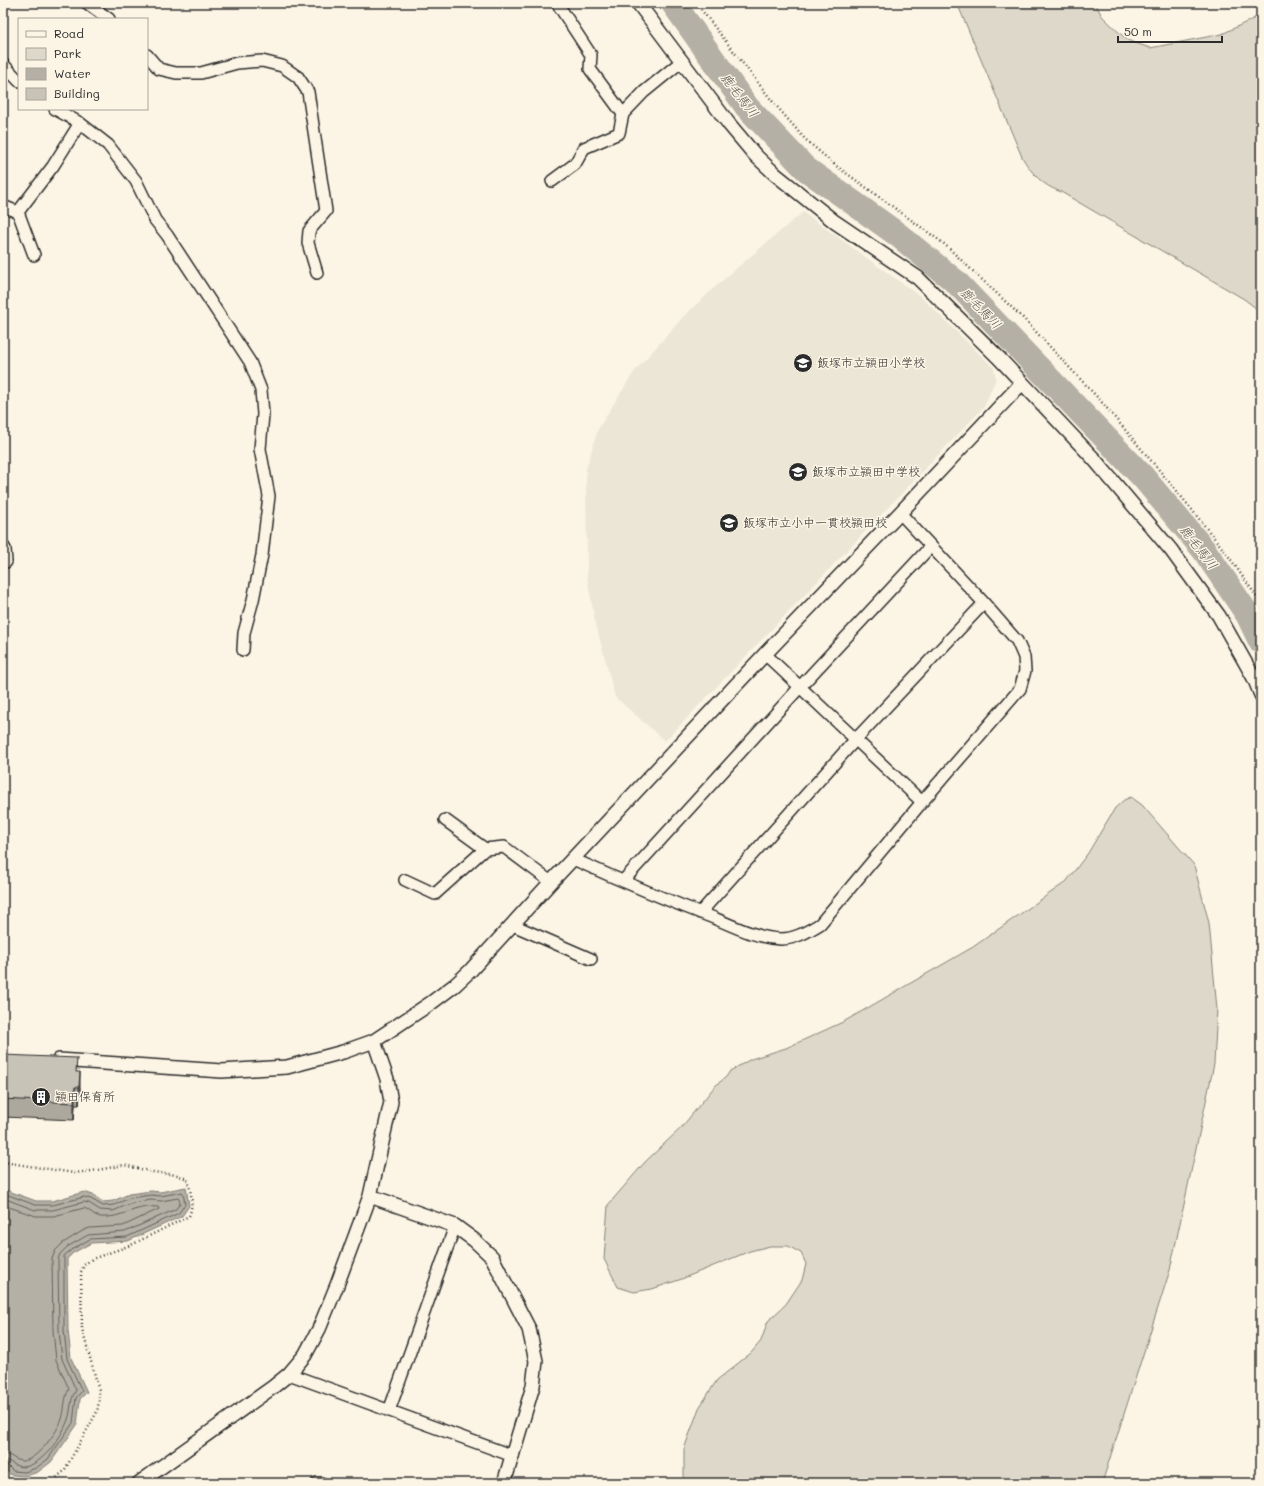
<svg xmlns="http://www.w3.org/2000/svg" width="1264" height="1486" font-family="Mali,'Klee One',sans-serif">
<rect width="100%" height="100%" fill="#fcf5e5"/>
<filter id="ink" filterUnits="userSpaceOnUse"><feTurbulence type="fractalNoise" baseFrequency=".025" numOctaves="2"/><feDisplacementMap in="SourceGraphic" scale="8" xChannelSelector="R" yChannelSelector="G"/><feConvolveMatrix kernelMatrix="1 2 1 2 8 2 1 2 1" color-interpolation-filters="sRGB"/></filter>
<g filter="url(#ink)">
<path fill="#ece6d7" d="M803,212L921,297L994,368L996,378L984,407L665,741L615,697L595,621L587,578L586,469L598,429L634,372L683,317L717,285Z"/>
<path fill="#ded8ca" stroke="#84827a" d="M957,3H1095L1102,16L1127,40L1150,48L1222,34L1255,18L1261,7V312L1244,299L1061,192C1042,185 1032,174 1022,157Z
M1131,797L1142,805L1194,865L1209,923L1217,1009L1214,1064L1170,1270L1102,1483H684V1449L699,1408L717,1380L751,1353L761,1341L768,1321L786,1304L802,1280L806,1264L801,1253L788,1246H770L750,1251L679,1280L652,1289L634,1292L618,1287L604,1259L608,1205L645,1162L681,1128L715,1086L726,1077L730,1071L751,1059L786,1048L845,1021L973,947L1066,882L1088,853L1115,808L1124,800Z"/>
<path fill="#b4b0a5" stroke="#7d7b74" d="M186,1187L189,1206L182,1216L128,1241L91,1243L73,1253L67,1259L68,1330L71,1358L87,1392L80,1399L77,1425L51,1462L38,1472L26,1476L11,1475L3,1467V1189L36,1201H52L84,1192L93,1195L103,1202L113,1201L129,1194L151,1191L160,1192Z"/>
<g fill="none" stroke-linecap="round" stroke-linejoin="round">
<path stroke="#62605c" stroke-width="1" d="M3,1193L35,1205H53L84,1197L91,1199L103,1206L114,1205L130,1198L151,1195L161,1196L182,1192L183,1193L185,1204L179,1213L127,1237L90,1239L71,1250L64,1256V1330L67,1359L82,1391L76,1398L73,1423L48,1459L36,1468L25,1472L13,1471L7,1465H3
M3,1198L35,1210H53L84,1202L89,1203L100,1210L113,1211L132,1203L151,1200L161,1201L178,1198L179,1199L180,1203L176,1209L125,1232L88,1235L67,1247L60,1254L58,1259L59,1331L62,1359L76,1390C69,1401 72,1411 67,1422C61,1438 41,1466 23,1467C14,1467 11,1460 3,1460
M3,1205L36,1216H54L84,1208C90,1210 94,1216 101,1217C121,1219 137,1204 158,1207L159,1209L123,1226L90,1228L84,1230L63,1243L55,1251L52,1259L53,1331L56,1360L69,1389C64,1398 65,1409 62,1419C58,1431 37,1460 23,1461C15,1461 11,1454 3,1454"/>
<path stroke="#b4b0a5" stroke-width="25" d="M673,3L747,107L806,169L897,234L956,282L1143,477L1204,550L1248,615L1261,642"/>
<defs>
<path id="minor" d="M87,3L109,19
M557,3L591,55L590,69L623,114L644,92L682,61
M147,55L159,69L176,73H201L237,63L262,61L282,66L298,77L308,92L326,211L309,231L308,243L317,273
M3,64L19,81
M55,109L80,123L108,145L136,181L155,220L167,235L250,362L261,390L263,414L260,449L269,496L262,555L253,600L244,633L243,650
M552,181L575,164L584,148L619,133L623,114
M3,206L18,212L53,166L80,123
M18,212L34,255
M3,546L5,549L6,562
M765,654L922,802
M445,820L485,849
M573,859C619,880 666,900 714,918C735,927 757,938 781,939C796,939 808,931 820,924L922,802L1020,689L1025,671L1024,657L1017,641L984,603L900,513
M405,880L435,894L485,849L504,847L551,882
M623,881L799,688L931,546
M700,913L856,739L984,603
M513,925L591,959
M289,1374L513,1456
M389,1411L455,1226
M317,1483H321"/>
<path id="tertiary" d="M638,3L729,124L755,155L775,174L835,222L918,278L998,357L1094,459L1171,550L1219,616L1254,678L1261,695
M59,1060L222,1071L287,1067L343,1052L374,1041L431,1003L455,985L470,971L551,882L765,654L900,513L1022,383
M370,1196L455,1226L474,1240L492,1257L529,1329L536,1361L533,1386L504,1483
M139,1483L273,1387L289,1374L305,1355L319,1329L337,1285L370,1196L391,1102L387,1079L374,1041"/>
</defs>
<use href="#minor" stroke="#2b2b2b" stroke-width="14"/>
<use href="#tertiary" stroke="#2b2b2b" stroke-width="16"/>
<path stroke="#2b2b2b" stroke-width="2.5" stroke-dasharray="1 3" stroke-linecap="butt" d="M696,3L773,102L805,139L835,165L943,243L1023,318L1099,399L1176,490L1227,554L1261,603
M3,1162L74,1173L92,1171L124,1165L153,1172L177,1175L187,1179C191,1191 194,1205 189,1216L131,1245L92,1259L84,1265L81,1272L82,1329L99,1390V1401L97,1412L64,1471L52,1482L48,1483
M3,1479L8,1483"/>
<use href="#minor" stroke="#fcf5e5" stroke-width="11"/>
<use href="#tertiary" stroke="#fcf5e5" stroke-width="13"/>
</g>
<path fill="#aca89d" stroke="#2b2b2b" d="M3,1055L77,1072L80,1089L79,1105H75L74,1120L3,1117Z"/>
<path fill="#8c8880" stroke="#2b2b2b" d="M80,1072V1089L79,1105V1087Z
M75,1087V1105L74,1120V1103Z"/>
<path fill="#c8c3b7" stroke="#2b2b2b" d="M3,1055L77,1058L76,1072H80L79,1087H75L74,1103L3,1099Z"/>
</g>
<defs>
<symbol id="school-disc" viewBox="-11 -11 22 22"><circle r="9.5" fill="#2b2b2b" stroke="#fcf5e5"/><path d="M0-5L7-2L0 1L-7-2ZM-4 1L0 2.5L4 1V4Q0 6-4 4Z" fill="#fff"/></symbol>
<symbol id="building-disc" viewBox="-11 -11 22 22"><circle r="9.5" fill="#2b2b2b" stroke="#fcf5e5"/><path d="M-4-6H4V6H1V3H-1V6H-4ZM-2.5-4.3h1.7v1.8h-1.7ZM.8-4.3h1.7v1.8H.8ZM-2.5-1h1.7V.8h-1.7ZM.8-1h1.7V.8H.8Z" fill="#fff"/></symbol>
</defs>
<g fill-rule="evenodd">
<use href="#school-disc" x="792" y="352" width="22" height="22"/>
<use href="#school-disc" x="787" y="461" width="22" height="22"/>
<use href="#school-disc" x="718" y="512" width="22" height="22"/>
<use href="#building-disc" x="30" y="1086" width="22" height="22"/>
</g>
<g text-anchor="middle" stroke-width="3" stroke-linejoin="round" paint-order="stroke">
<g font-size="12" fill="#2b2b2b" stroke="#fcf5e5" text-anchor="start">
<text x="817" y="367">飯塚市立頴田小学校</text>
<text x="812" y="476">飯塚市立頴田中学校</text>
<text x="743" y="527">飯塚市立小中一貫校頴田校</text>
<text x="55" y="1101">頴田保育所</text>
</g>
<g font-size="13" font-style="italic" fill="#545350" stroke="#fcf5e5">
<text transform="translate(740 95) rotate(52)" y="5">鹿毛馬川</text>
<text transform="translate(981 308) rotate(46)" y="5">鹿毛馬川</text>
<text transform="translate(1199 547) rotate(52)" y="5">鹿毛馬川</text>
</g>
</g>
<rect width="1264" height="1486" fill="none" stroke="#fcf5e5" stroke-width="16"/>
<rect x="8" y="8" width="1248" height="1470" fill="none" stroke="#2b2b2b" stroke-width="1.5" filter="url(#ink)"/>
<rect x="18" y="18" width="130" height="92" fill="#fcf5e5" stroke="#a8a49b"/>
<rect x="26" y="31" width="20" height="6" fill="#fcf5e5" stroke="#a8a49b"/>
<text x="54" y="38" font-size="12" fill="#2b2b2b">Road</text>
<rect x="26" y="48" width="20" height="12" fill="#ded8ca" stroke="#a8a49b"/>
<text x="54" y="58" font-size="12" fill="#2b2b2b">Park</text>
<rect x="26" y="68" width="20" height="12" fill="#b4b0a5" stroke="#a8a49b"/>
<text x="54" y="78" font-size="12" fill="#2b2b2b">Water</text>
<rect x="26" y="88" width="20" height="12" fill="#c8c3b7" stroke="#a8a49b"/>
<text x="54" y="98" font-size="12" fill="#2b2b2b">Building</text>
<path d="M1118 36v6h104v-6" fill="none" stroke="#2b2b2b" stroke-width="2"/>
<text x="1124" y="36" font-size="12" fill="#2b2b2b" stroke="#fcf5e5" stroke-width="3" paint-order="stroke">50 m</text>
</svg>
